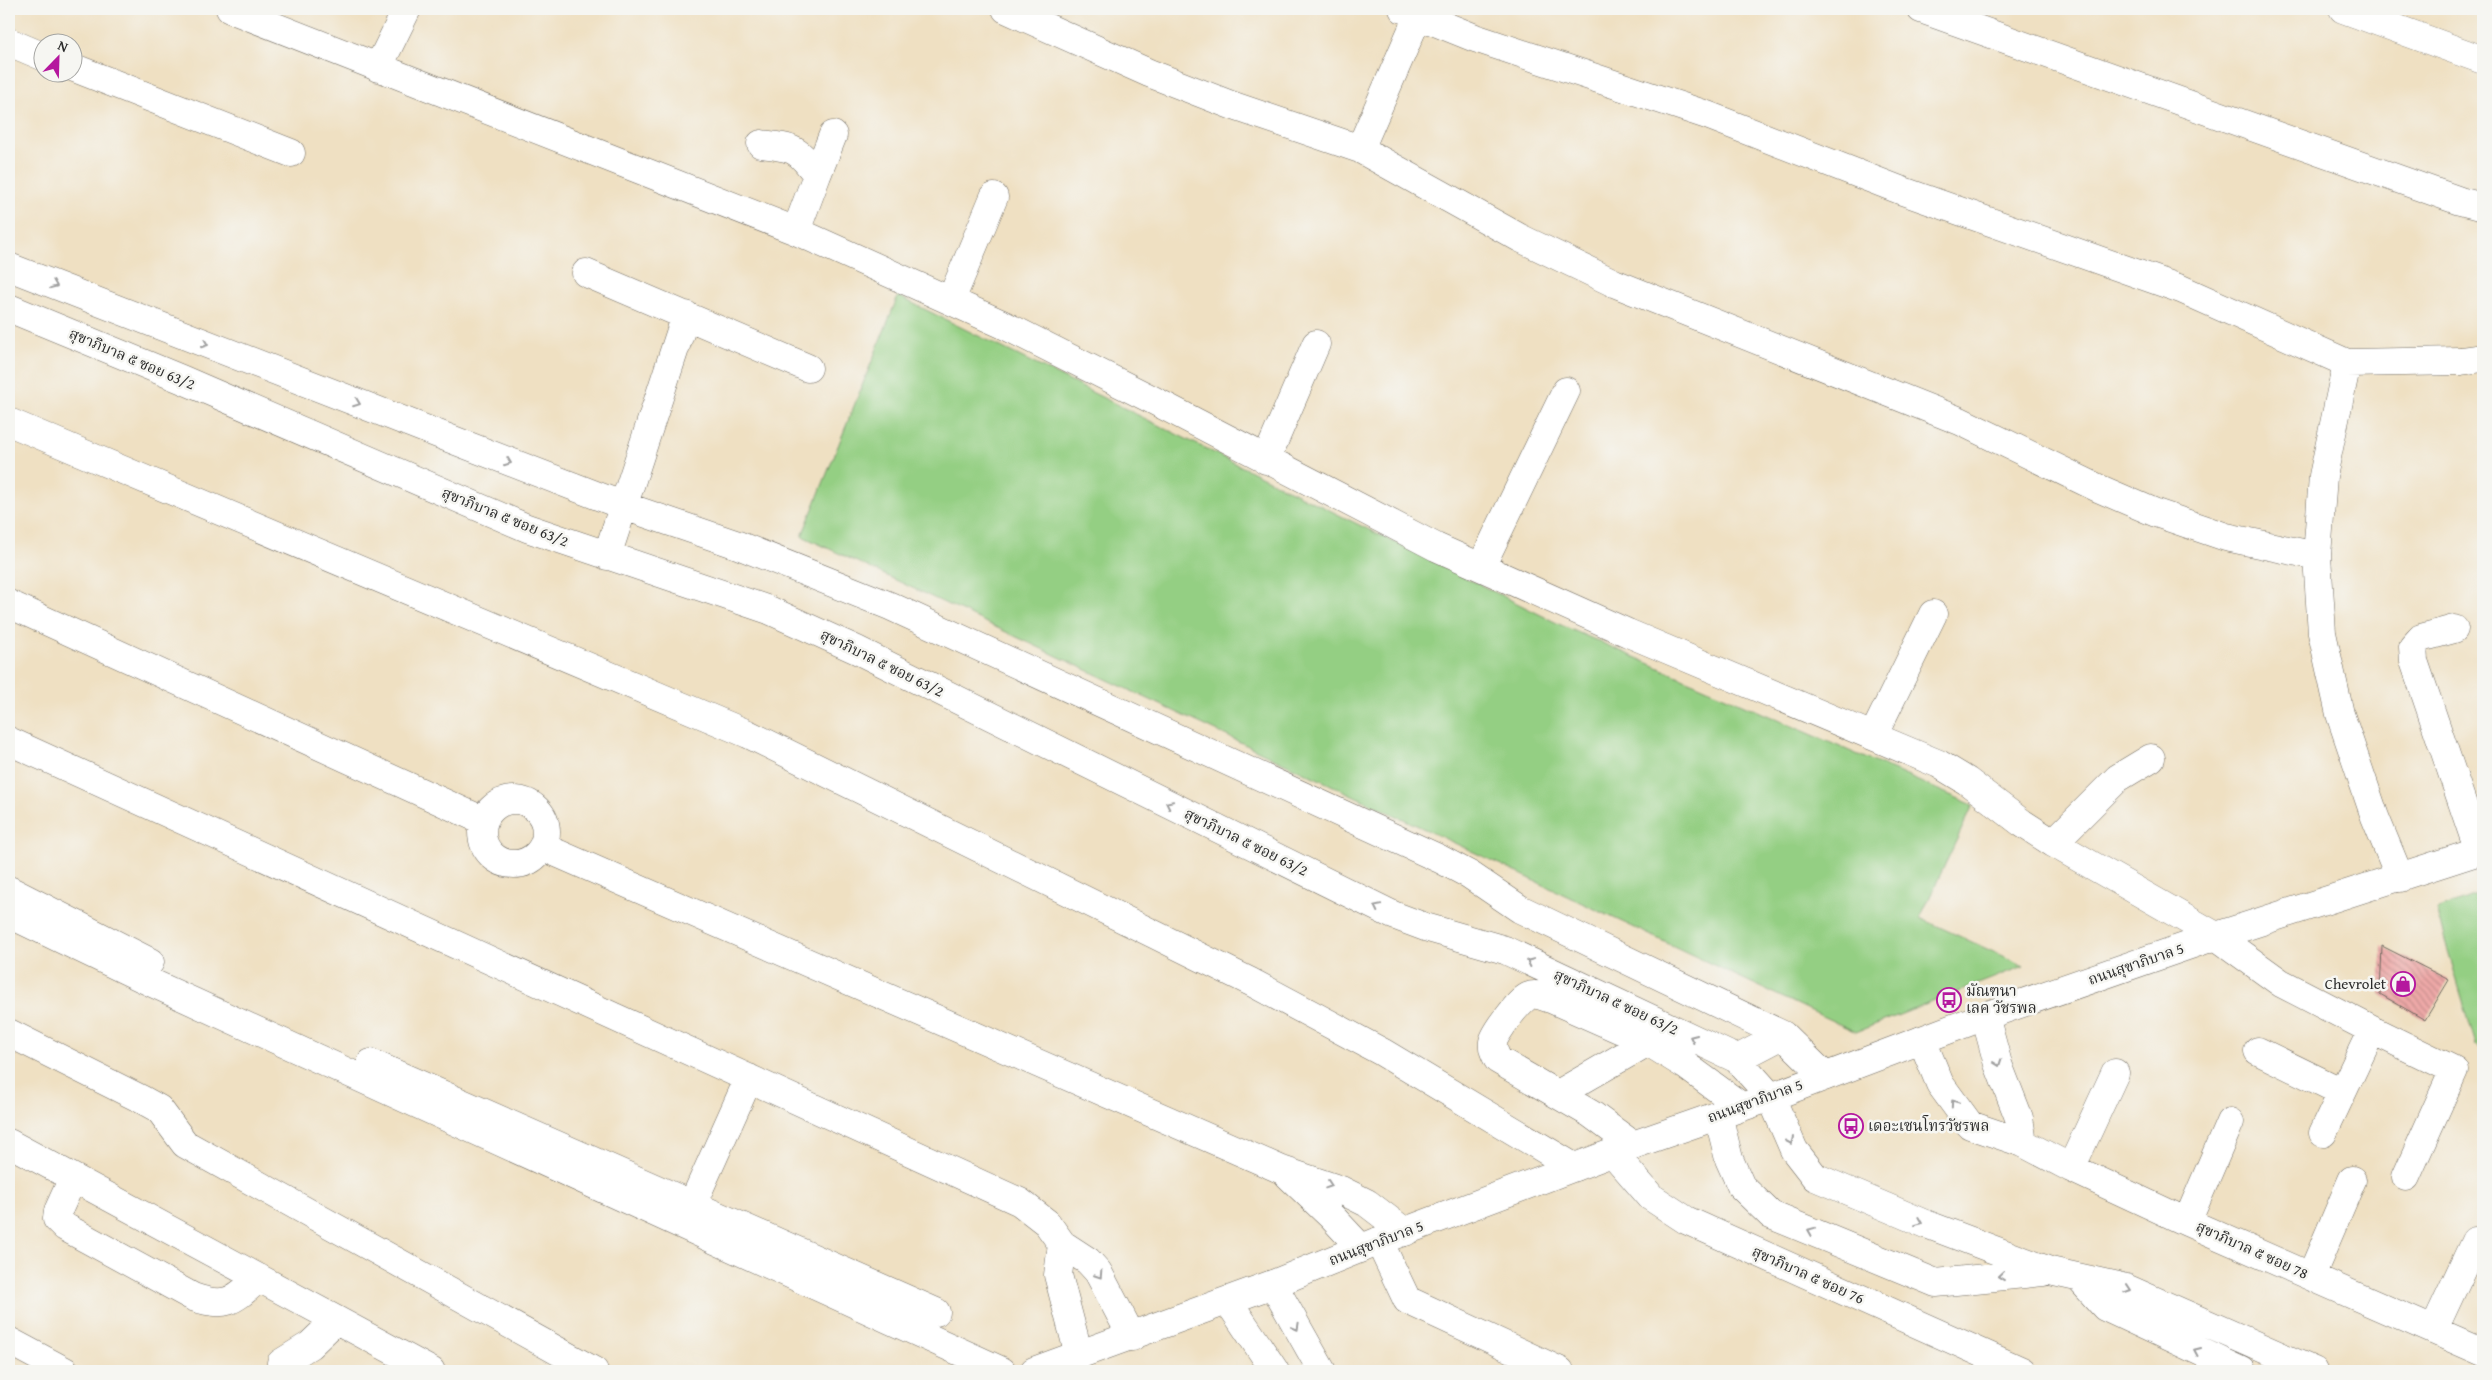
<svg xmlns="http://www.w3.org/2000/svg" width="2492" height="1380" font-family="'Gentium Book Plus','Noto Serif Thai',serif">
<defs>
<pattern id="building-back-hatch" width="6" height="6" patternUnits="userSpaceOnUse" patternTransform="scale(1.25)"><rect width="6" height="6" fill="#eea9a8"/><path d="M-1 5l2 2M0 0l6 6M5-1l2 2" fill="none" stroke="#c18a89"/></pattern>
</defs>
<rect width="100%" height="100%" fill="#f6f6f2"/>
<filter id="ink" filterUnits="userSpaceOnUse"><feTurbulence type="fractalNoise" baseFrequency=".02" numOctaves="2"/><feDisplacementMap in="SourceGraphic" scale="10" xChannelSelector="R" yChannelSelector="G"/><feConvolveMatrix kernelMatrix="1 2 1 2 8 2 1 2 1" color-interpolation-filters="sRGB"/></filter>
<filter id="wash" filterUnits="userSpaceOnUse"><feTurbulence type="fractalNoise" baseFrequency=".0096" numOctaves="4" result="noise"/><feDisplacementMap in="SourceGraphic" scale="20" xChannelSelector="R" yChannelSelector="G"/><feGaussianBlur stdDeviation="1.12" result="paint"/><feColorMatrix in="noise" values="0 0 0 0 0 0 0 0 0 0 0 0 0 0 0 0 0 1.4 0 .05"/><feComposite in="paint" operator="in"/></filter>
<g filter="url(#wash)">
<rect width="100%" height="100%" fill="#efe0c2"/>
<path fill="#94cf83" stroke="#607d57" d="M898,296L1561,625L1973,805L1920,918L2024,966L1856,1032L802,536Z
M2483,892V1049L2476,1045L2436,910Z"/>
<g id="blocks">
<path fill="url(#building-back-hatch)" d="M2382,946L2449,980L2425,1020L2380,994Z"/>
</g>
</g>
<g filter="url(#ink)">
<use href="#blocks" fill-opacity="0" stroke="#706a60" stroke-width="1"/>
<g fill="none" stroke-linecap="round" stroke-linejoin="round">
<defs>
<path id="minor" d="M230,9L796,231L1002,324L1151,399L1436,547L1628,633L1939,764L1967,781L2022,823L2053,843L2216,936L2281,983L2372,1030L2323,1133
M1006,9L1149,73L1231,105L1360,149L1520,238L1614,283L1960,421L2098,488L2156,513L2226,537L2317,556
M1403,9L1475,38L1707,115L1900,190L2181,289L2347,363L2323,476L2317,556L2322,633L2340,714L2375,817L2400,878
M1921,9L2460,201L2483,207
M2343,9L2483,60
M9,42L42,56
M72,67L291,153
M378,68L407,9
M761,144C795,148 797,148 817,175L796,231
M1360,149L1418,16
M817,175L833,135
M9,267L456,441L624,506L738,545L890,606L1440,859L1470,875L1520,909L1783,1035L1825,1076
M586,273L808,368
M951,300L994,197
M9,308L181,379L527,528L769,610L857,650L1393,915L1425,927L1505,950L1737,1059L1771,1097L1794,1150L1815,1177L1926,1224L2050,1271L2126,1288L2314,1371
M2347,363L2461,361L2483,358
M9,422L748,734L1251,982L1382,1052L1574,1167
M1266,460L1316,344
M607,556L686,315
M1481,567L1566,391
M9,604L484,821
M2454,629L2421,638L2413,647L2414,661L2479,852
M1873,736L1933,614
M9,741L1020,1202L1047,1223L1062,1244L1088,1261L1098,1272L1132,1337
M482 832a32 32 0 1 1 64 0a32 32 0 1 1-64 0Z
M2053,843L2118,778L2151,758
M543,847L1282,1170L1341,1190L1367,1203L1405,1232
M9,890L150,962
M9,914L150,982L1002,1371
M1985,1016L1998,1064L2019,1118L2023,1143
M2372,1030L2454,1070L2406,1177
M9,1033L141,1099L159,1109L185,1144L594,1371
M1922,1040L1940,1084L1970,1125L2023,1143L2071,1168L2187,1222L2483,1352
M2258,1051L2342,1092
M1737,1059L1783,1035
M371,1063L936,1312
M1558,1094L1648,1042
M1718,1115L1729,1159L1741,1186L1771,1215L1936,1283L2043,1272
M9,1143L431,1371
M1633,1145L1591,1114L1498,1060C1495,1054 1492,1049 1493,1042C1495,1033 1520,999 1529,996C1536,993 1544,997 1551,999L1648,1042L1685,1065L1741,1106
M1613,1153L1651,1197L1686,1220L2022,1371
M2071,1168L2115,1073
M1287,1174L1332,1217L1361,1248
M73,1178L58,1211L57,1219L65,1227L193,1297C227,1309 234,1300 259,1278
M692,1205L749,1078
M2187,1222L2230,1122
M1379,1241L1407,1300L1560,1371
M1062,1244L1058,1275L1079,1355
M2311,1276L2352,1180
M2080,1279L2105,1307L2242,1371
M1273,1284L1322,1371
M1228,1301L1275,1371
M2434,1329L2475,1241
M9,1341L65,1371
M281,1363L310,1345L336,1320"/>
<path id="major" d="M1034,1371L1273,1284L1379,1241L1633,1145L1771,1097L1985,1016L2216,936L2483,850"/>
</defs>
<use href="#minor" stroke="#706a60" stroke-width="29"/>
<use href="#major" stroke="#706a60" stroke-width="29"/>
<use href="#minor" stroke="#fff" stroke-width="28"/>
<use href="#major" stroke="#fff" stroke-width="28"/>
</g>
<defs><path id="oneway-chevron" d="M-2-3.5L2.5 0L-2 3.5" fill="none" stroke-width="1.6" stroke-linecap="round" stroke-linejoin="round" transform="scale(1.25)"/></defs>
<g stroke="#a0a0a0">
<use href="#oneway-chevron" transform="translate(54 285) rotate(22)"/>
<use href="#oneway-chevron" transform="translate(205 344) rotate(21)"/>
<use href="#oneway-chevron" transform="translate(357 403) rotate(21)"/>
<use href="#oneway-chevron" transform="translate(508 462) rotate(21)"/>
<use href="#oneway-chevron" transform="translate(1169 804) rotate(-154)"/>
<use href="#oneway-chevron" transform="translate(1377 907) rotate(-154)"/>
<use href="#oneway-chevron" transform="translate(1530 962) rotate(-155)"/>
<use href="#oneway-chevron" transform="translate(1693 1038) rotate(-155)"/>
<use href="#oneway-chevron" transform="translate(1998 1063) rotate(70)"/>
<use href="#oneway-chevron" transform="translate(1954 1103) rotate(-125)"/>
<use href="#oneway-chevron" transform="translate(1790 1141) rotate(66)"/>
<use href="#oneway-chevron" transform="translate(1329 1185) rotate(19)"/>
<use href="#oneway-chevron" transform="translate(1919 1222) rotate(22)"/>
<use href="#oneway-chevron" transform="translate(1811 1231) rotate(-158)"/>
<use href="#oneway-chevron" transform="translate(1099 1275) rotate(57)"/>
<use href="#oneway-chevron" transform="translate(2001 1276) rotate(174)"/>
<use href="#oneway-chevron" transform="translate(2128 1289) rotate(18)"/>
<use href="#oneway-chevron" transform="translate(1296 1327) rotate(61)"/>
<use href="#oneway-chevron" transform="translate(2197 1351) rotate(-156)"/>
</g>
</g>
<defs>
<symbol id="shop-ring" viewBox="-11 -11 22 22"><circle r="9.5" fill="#f6f6f2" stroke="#b5179e" stroke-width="1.5"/><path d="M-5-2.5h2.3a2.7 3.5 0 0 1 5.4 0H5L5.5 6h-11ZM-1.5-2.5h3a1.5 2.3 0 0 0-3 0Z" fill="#b5179e"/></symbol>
<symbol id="bus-ring" viewBox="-11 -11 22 22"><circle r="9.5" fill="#f6f6f2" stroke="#b5179e" stroke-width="1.5"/><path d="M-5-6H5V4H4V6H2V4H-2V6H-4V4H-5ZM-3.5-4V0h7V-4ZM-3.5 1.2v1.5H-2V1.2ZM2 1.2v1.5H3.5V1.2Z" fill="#b5179e"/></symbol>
</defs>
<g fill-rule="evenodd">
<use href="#shop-ring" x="2389" y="970" width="28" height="28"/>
<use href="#bus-ring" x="1935" y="986" width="28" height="28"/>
<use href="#bus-ring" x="1837" y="1112" width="28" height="28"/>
</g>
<g text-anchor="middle" stroke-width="5" stroke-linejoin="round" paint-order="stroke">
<g font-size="15" fill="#2b2b2b" stroke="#f6f6f2">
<text transform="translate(132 359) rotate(23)" y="5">สุขาภิบาล ๕ ซอย 63/2</text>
<text transform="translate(505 517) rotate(22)" y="5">สุขาภิบาล ๕ ซอย 63/2</text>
<text transform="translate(882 663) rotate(26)" y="5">สุขาภิบาล ๕ ซอย 63/2</text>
<text transform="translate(1246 842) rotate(26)" y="5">สุขาภิบาล ๕ ซอย 63/2</text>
<text transform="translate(2136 964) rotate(-19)" y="5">ถนนสุขาภิบาล 5</text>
<text transform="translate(1616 1002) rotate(25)" y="5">สุขาภิบาล ๕ ซอย 63/2</text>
<text transform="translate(1755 1101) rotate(-20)" y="5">ถนนสุขาภิบาล 5</text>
<text transform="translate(1376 1243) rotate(-21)" y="5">ถนนสุขาภิบาล 5</text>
<text transform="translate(2252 1250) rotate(24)" y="5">สุขาภิบาล ๕ ซอย 78</text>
<text transform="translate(1808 1275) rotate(24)" y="5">สุขาภิบาล ๕ ซอย 76</text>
</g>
<g font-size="15" fill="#2b2b2b" stroke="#f6f6f2" text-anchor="start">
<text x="2386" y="989" text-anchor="end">Chevrolet</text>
<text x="1966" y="996">มัณฑนา<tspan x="1966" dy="17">เลค วัชรพล</tspan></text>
<text x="1868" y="1131">เดอะเซนโทรวัชรพล</text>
</g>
</g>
<rect width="2492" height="1380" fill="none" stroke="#f6f6f2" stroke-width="30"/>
<g transform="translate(58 58) rotate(23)"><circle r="24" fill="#f6f6f2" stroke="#a5a5a2"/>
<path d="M0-4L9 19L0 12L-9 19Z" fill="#b5179e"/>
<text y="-8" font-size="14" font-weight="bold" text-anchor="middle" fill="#2b2b2b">N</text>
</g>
</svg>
